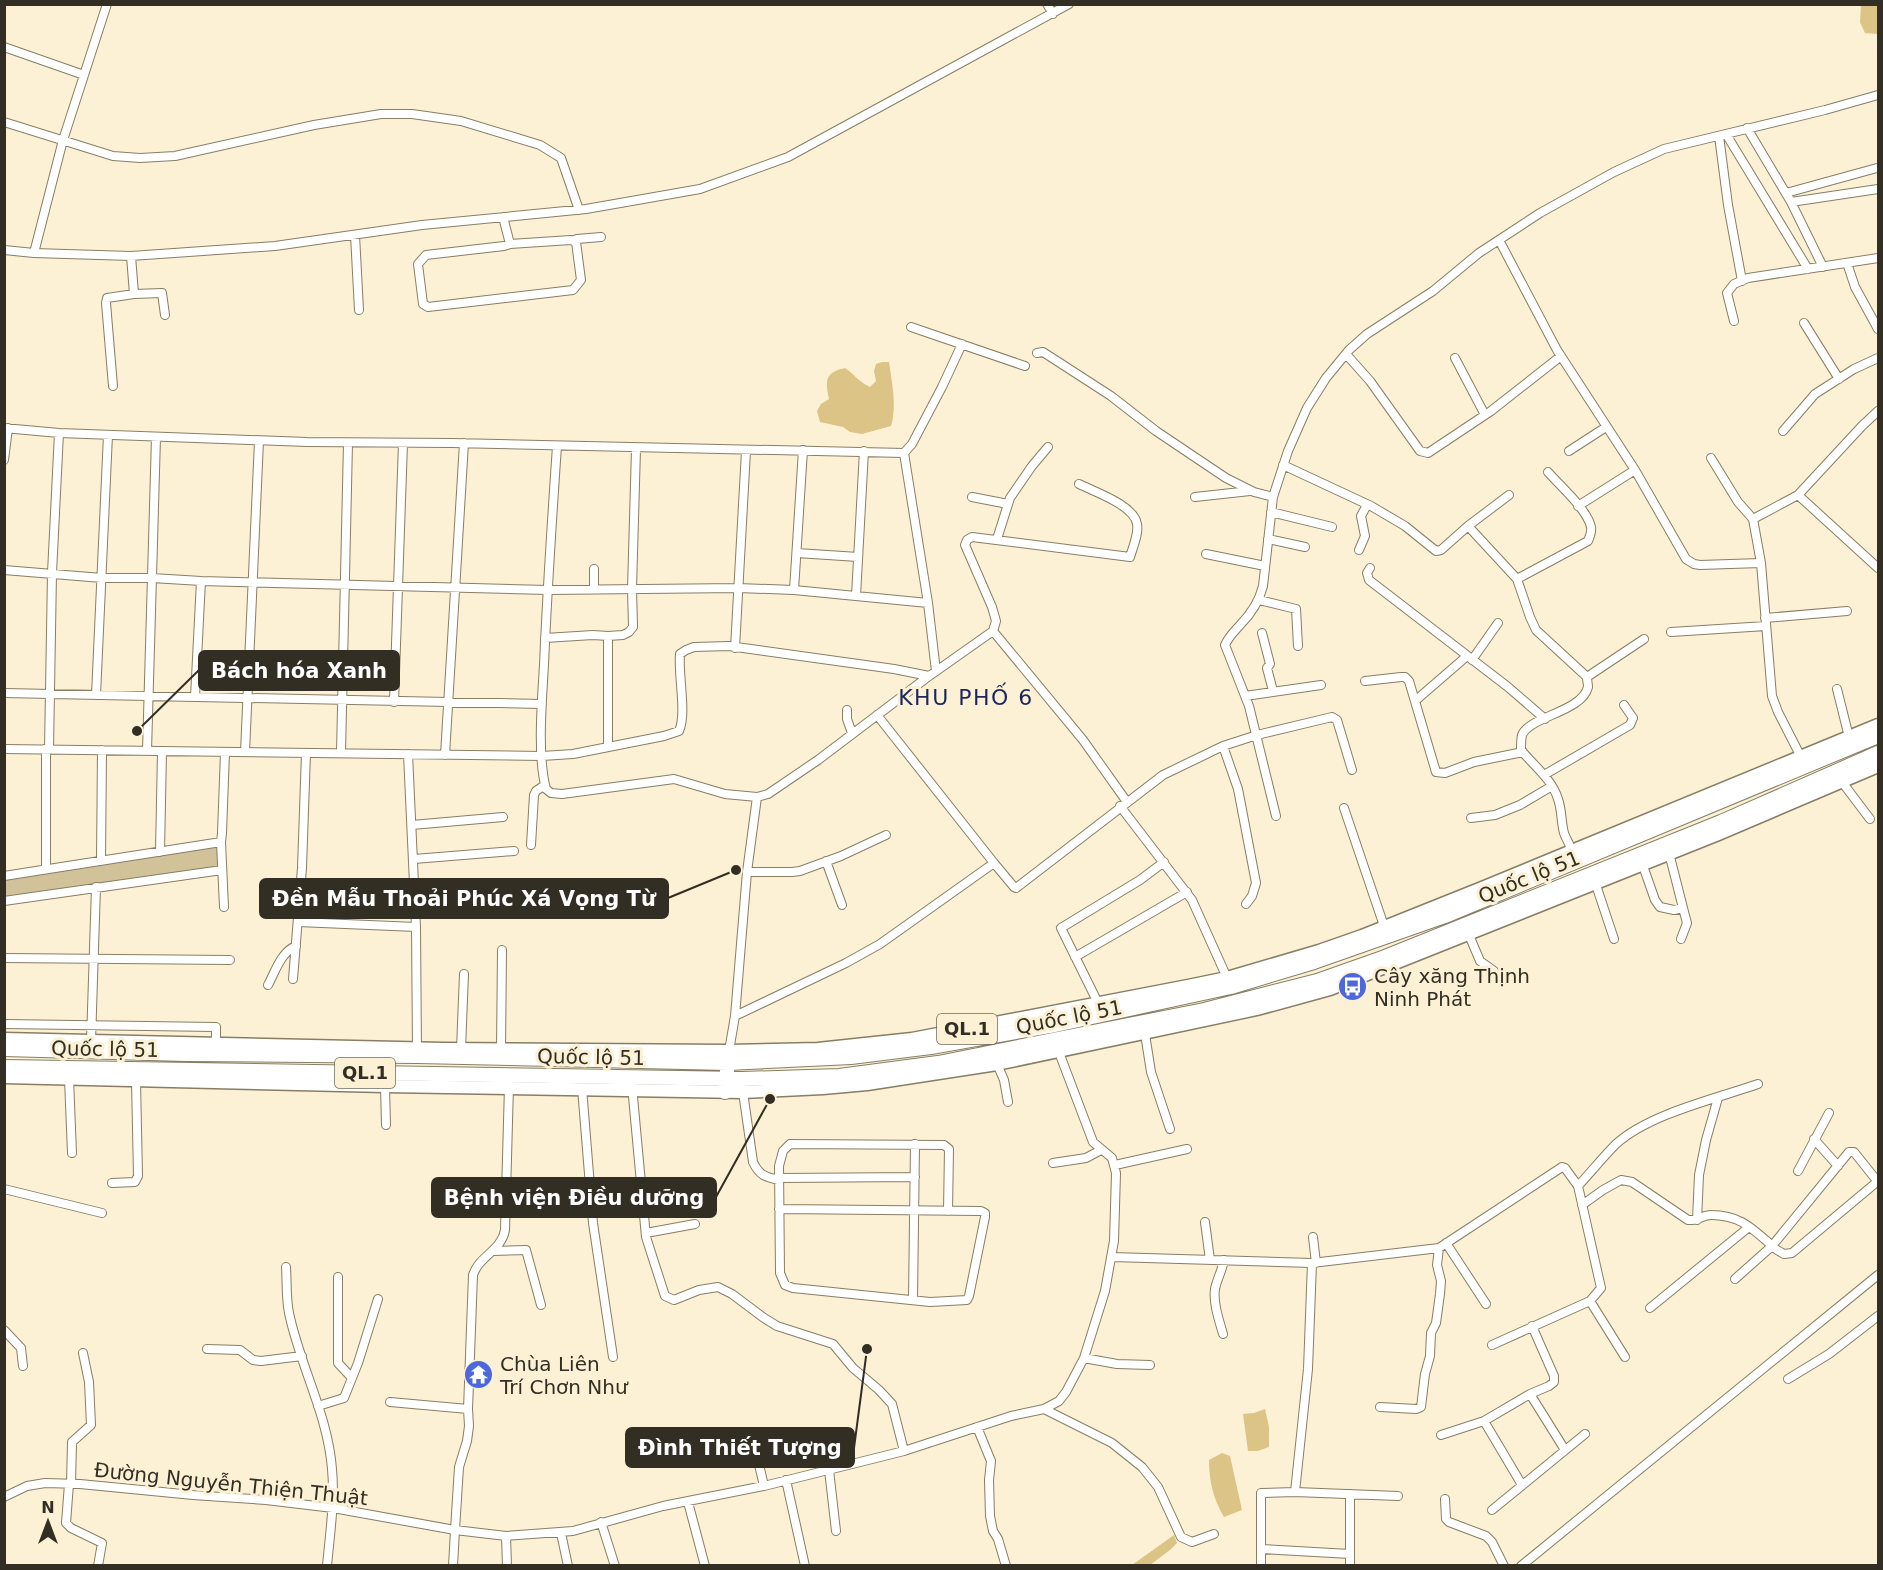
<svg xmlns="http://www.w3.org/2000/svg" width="1883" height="1570" font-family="'DejaVu Sans',sans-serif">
<rect width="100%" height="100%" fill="#fcf1d5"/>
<path fill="#d1c299" d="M218,846V867L5,898V879Z"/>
<path fill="#dbc485" d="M1861,5H1878V34L1865,33L1860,22Z
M882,362H889C892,383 897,406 891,426L862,434L850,432L843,427L820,422L817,411L821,404L829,399C825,381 825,372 845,368C854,374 859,382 870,387L876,381L874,371L876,364Z
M1265,1409L1269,1427V1447L1258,1451H1248L1243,1414L1254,1413Z
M1222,1453L1230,1456L1242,1510L1224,1517C1213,1499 1209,1480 1209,1460Z
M1174,1535L1177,1543L1170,1550L1150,1565H1132Z"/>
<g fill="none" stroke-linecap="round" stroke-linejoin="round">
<defs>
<path id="street" d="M1047,4L1053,14
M4,47L84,75
M4,122L113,156L140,158L175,156L314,125L381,114H412L461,121L540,145L561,158L579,210
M1747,128L1791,202L1878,189
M1726,134L1808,269
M1719,136L1728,205L1742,281
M1786,193L1877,168
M1791,202L1823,267
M503,217L510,244
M355,235L359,310
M571,240L576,242L581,280L573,290L428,307L423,304L418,264L426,255L504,246L510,244Z
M574,240L577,239L601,237
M1499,240L1557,350L1635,470L1686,559L1694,564L1700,565L1761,563
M4,250L34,253L131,256L275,246L422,225L586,209L700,189L788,157L1069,4
M34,253L63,140L107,4
M131,256L134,294
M1847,263L1855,287L1878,329
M1734,321L1727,293L1734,284L1748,278L1878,258
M1804,323L1839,379
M911,327L1025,366
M1037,353L1043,352L1111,396L1156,431L1226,478L1254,492L1273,497
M1346,354L1370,381L1420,451L1428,453L1491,411L1561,356
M1455,358L1485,415
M113,386L106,303L107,298L134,294L162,293L165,315
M4,428L59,433L307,442L452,443L904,453
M1783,431L1815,394L1854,369L1878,358
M557,446C552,519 547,592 544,665C542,701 537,755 546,789L551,793L562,794L674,779L725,794L757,797L768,794L818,760L925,679L993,631L996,621L992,607L965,545L967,540L972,537L1130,557C1133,547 1139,533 1137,524C1134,505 1095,492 1079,484
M1569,451L1606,427
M1711,458L1738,502L1753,519L1761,563L1772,696L1778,712L1801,757
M4,460L8,428
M1283,465L1371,506L1405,526L1436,551L1441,550L1468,526L1509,495
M1798,495L1878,568
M972,497L1008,504
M1195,497L1250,491
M1578,506L1635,470
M1271,512L1332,527
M1753,519L1798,495L1862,426L1878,411
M1468,526L1517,579L1530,617L1536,630L1587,677C1587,681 1588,684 1588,687C1582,712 1530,716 1522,735C1521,740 1521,745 1521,750C1534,766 1552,779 1558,799C1562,810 1561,822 1564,833C1566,840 1573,847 1571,855
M997,539L1010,498L1032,466L1048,447
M1268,539L1305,547
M1359,550L1365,536L1361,516L1367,505
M797,553L858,557
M1206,554L1265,566
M1370,568L1367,573L1369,580L1508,687L1545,719
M594,569V589
M4,570L102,578H152L201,581L548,590L738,588L794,590L928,603
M1517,579L1588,541C1590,536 1592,532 1591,527C1587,509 1560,486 1548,472
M794,590L803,450
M856,596L864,451
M1259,600L1296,609L1298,646
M1765,618L1847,611
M993,631L1083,740L1127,802
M1671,632L1766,626
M1262,633L1270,664L1267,668L1273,691
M545,638L593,635L608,636
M735,648L746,451
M1472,660L1498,623
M936,671L928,603L904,453L912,444L942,387L962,344
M1587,677L1644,639
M1365,681L1401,677H1405L1409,681L1436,772L1445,773L1474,762L1523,752
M1837,689L1849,737
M4,693L542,704
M96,695L108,435
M1245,696L1321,685
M195,697L201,581
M1415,701L1467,656
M394,702L403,443
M847,710V719L852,733
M877,715L994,863L1014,887L1016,888L1163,775L1223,746L1257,735L1332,717L1337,720L1352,770
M1223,746L1238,789L1256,883L1252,896L1246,904
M608,747V636L623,635L629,632L633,627L632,589L636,449
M4,749L542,756L573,754L664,736L679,731C687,714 678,676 680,654L686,650L694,647L729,646L894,669L929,676
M46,749V869
M49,749L52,573L59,433
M147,751L156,437
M245,752L259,441
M341,753L348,443
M408,754L416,927L417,1052
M445,755L464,443
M1544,775L1630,725L1633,718L1624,705
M1842,782L1870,819
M1120,806L1192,900L1228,980
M1344,808L1385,929
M1276,816L1249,706L1225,645C1229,636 1234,632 1240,625C1252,613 1259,602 1263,586L1273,497L1288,451L1307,408L1326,378L1349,350L1367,334L1433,291L1479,253L1540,213L1614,172L1664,149L1825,110L1878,95
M1471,818L1495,815L1520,805L1552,786
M412,825L503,817
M531,845L534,795L536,791L545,785
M160,852L162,751
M1669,853L1683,908
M414,859L514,851
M101,861L102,750
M826,861L842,905
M1642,863L1655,900L1660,907L1674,910L1683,908L1687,923L1681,939
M747,872H792L800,871L841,856L886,835
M4,876L221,842
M1595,882L1614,939
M4,901L222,870
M415,905L621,897
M224,907L221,842L222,833L225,752
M298,922L416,927
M1469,935L1480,961L1494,971L1498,979
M1075,957L1187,892
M4,958L230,960
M293,979L302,868L306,753
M268,985C275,972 281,952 296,946
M1099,1005L1061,928L1140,880L1164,862
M735,1016L846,963L880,944L994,863
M4,1024L216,1027V1044
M1145,1034L1151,1072L1170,1129
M91,1041L96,887
M461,1049L464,974
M501,1049L502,950
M729,1051L735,1016L747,872L757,797
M997,1064L1004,1080L1008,1102
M69,1079L72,1153
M385,1086L386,1125
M632,1086L646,1237L665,1296L674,1300L699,1290L718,1287L732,1294L764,1318L777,1326L833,1344L853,1368L879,1390L892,1404L904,1451
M582,1088L593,1223L613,1357
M743,1092L753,1162C759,1175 765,1177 779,1180
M1814,1139L1838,1166
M1053,1163L1086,1158L1101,1150
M1115,1165L1187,1149
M1798,1171L1829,1113
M779,1178L915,1177
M112,1183L135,1182L138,1176L136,1081
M1578,1186C1591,1172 1603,1157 1616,1144C1649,1114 1715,1099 1758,1084
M4,1189L102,1213
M1582,1205L1603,1190L1621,1180L1632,1182L1688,1220C1697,1221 1703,1215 1711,1215C1743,1215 1754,1231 1777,1250L1784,1254L1792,1253L1878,1181
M779,1209L981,1211L985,1213V1217L969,1296L967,1300L930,1302L793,1288L785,1285L780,1273L779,1166L783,1151L790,1144L944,1145L949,1149L948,1211
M1697,1220L1699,1175L1706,1140L1718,1098
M1205,1222L1210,1260
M646,1233L695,1224
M1313,1237L1316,1263
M1446,1243L1486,1304
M493,1251L526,1250L541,1305
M1112,1257L1312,1263L1439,1248L1562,1167L1565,1168L1578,1186L1601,1288L1590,1301L1492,1345
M286,1267C287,1282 286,1298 289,1313C300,1366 328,1415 332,1469C335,1501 330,1533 327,1566
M338,1277V1363L352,1378
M1735,1279L1772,1246L1849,1152H1854L1878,1182
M913,1300L915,1144
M1590,1301L1625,1357
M1650,1308L1749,1227
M4,1330L21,1348L23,1366
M1223,1334C1219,1320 1213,1303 1215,1289C1217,1279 1222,1271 1224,1260
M207,1349L240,1350L253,1360L261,1361L302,1356
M1084,1358L1117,1364L1150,1365
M1788,1379L1829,1354L1878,1316
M1530,1394L1565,1450
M390,1402L468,1409
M318,1406L344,1398L358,1363L378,1299
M1380,1407L1416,1409L1421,1407L1425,1374L1430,1356L1431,1333L1436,1323L1440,1294L1441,1281L1437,1265L1439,1248
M1044,1409L1112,1443L1142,1467L1158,1487L1181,1537L1192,1542L1214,1534
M1484,1421L1522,1485
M977,1427L991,1461L989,1480L990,1516L993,1531L998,1539L1006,1566
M1441,1435L1484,1421L1530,1394L1549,1386L1554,1382V1376L1532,1326
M757,1456L764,1486
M829,1470L836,1531
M786,1480L805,1566
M69,1484L66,1523L71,1528L102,1543L98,1566
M71,1484L72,1442L91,1425L89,1382L83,1353
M1295,1492L1308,1369L1312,1263
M1350,1494V1566
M4,1497L27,1486L45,1483L80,1484L193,1495L266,1500L333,1508L455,1530L459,1467L467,1441L469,1426L468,1409L473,1275C479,1256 502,1250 505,1230L509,1086
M1445,1499L1446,1519L1449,1522L1486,1536L1492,1542L1504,1566
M688,1502L705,1566
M1492,1510L1585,1434
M601,1522L615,1566
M561,1533L568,1566
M506,1536L507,1566
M1261,1549L1350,1554
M453,1566L455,1530L506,1536L573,1531L663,1506L764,1486L904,1451L1011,1416L1044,1409L1059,1401L1066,1392L1084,1358L1105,1291L1114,1241L1116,1173L1112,1158L1093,1142L1057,1047
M1261,1566V1493L1295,1492L1398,1496
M1521,1566L1878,1275"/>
<path id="primary" d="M4,1039L443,1049L729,1051L818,1049L912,1039L1188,986L1227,978L1319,951L1362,936L1482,888L1878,725
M4,1077L385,1086L743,1092L823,1088L867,1084L997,1064L1257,1009L1330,989L1716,835L1878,766"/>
<path id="highway" d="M4,1049L186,1054L417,1056L728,1063L851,1057L931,1047L1055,1025L1231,987L1314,962L1445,916L1878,736
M4,1067L742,1079L839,1076L938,1063L1204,1010L1317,981L1385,957L1721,822L1878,753
M725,1092L729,1051"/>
</defs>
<use href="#street" stroke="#877e64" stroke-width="10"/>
<use href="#primary" stroke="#877e64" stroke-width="15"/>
<use href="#highway" stroke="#877e64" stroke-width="16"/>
<use href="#street" stroke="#fff" stroke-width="8"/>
<use href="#primary" stroke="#fff" stroke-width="12"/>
<use href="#highway" stroke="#fff" stroke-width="14"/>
</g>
<defs>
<symbol id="bus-disc" viewBox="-11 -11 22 22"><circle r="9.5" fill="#4d68dd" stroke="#fcf1d5"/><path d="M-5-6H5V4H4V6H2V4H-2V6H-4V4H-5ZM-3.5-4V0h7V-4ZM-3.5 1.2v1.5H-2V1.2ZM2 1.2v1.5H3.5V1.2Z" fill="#fff"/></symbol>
<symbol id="temple-disc" viewBox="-11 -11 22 22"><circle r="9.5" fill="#4d68dd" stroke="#fcf1d5"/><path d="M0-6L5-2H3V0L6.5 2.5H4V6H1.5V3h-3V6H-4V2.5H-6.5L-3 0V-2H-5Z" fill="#fff"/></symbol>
</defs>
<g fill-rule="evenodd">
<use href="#bus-disc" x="1336" y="970" width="33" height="33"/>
<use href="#temple-disc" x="462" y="1358" width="33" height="33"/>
</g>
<g text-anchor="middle" stroke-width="6" stroke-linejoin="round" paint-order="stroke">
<g fill="#fcf1d5" stroke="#6f6858" stroke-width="1.5">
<rect x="937" y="1014" width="60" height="30" rx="4.5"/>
<rect x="335" y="1058" width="60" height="30" rx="4.5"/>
</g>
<g font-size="18" font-weight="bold" fill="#322e23">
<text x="967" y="1035">QL.1</text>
<text x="365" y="1079">QL.1</text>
</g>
<g font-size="20" fill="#322e23" stroke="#fcf1d5">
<text transform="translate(1529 877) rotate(-22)" y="7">Quốc lộ 51</text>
<text transform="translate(1069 1017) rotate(-11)" y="7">Quốc lộ 51</text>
<text transform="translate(105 1049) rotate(1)" y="7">Quốc lộ 51</text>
<text transform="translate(591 1057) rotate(1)" y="7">Quốc lộ 51</text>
<text transform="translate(231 1484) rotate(6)" y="7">Đường Nguyễn Thiện Thuật</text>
</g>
<g font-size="20" fill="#322e23" stroke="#fcf1d5" text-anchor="start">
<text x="1374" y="983">Cây xăng Thịnh<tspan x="1374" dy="23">Ninh Phát</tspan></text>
<text x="500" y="1371">Chùa Liên<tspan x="500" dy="23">Trí Chơn Như</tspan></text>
</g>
<g font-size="22" letter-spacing="1.5" fill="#1a265e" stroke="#fcf1d5">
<text x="966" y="705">KHU PHỐ 6</text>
</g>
</g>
<path fill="none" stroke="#322e23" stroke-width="2" d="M137 731L199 670M736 870L668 898M770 1099L716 1197M867 1349L854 1448"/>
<g fill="#322e23" stroke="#fcf1d5" stroke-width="2">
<circle cx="137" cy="731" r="6"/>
<circle cx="736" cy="870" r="6"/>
<circle cx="770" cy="1099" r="6"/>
<circle cx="867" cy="1349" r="6"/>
</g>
<g fill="#322e23" stroke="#322e23" stroke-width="2">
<rect x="199" y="651" width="200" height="39" rx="6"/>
<rect x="260" y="879" width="408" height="39" rx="6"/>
<rect x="432" y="1178" width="284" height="39" rx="6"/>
<rect x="626" y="1428" width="228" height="39" rx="6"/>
</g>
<g font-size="21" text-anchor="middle" font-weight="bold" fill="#fff">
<text x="299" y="678">Bách hóa Xanh</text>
<text x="464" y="906">Đền Mẫu Thoải Phúc Xá Vọng Từ</text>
<text x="574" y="1205">Bệnh viện Điều dưỡng</text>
<text x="740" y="1455">Đình Thiết Tượng</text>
</g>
<rect width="1883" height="1570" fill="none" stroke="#322e23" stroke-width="12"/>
<g transform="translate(48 1522)" stroke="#fcf1d5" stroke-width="4.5" paint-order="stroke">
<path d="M0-4.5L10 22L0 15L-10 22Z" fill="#322e23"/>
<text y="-9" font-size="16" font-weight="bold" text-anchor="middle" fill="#322e23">N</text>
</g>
</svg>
